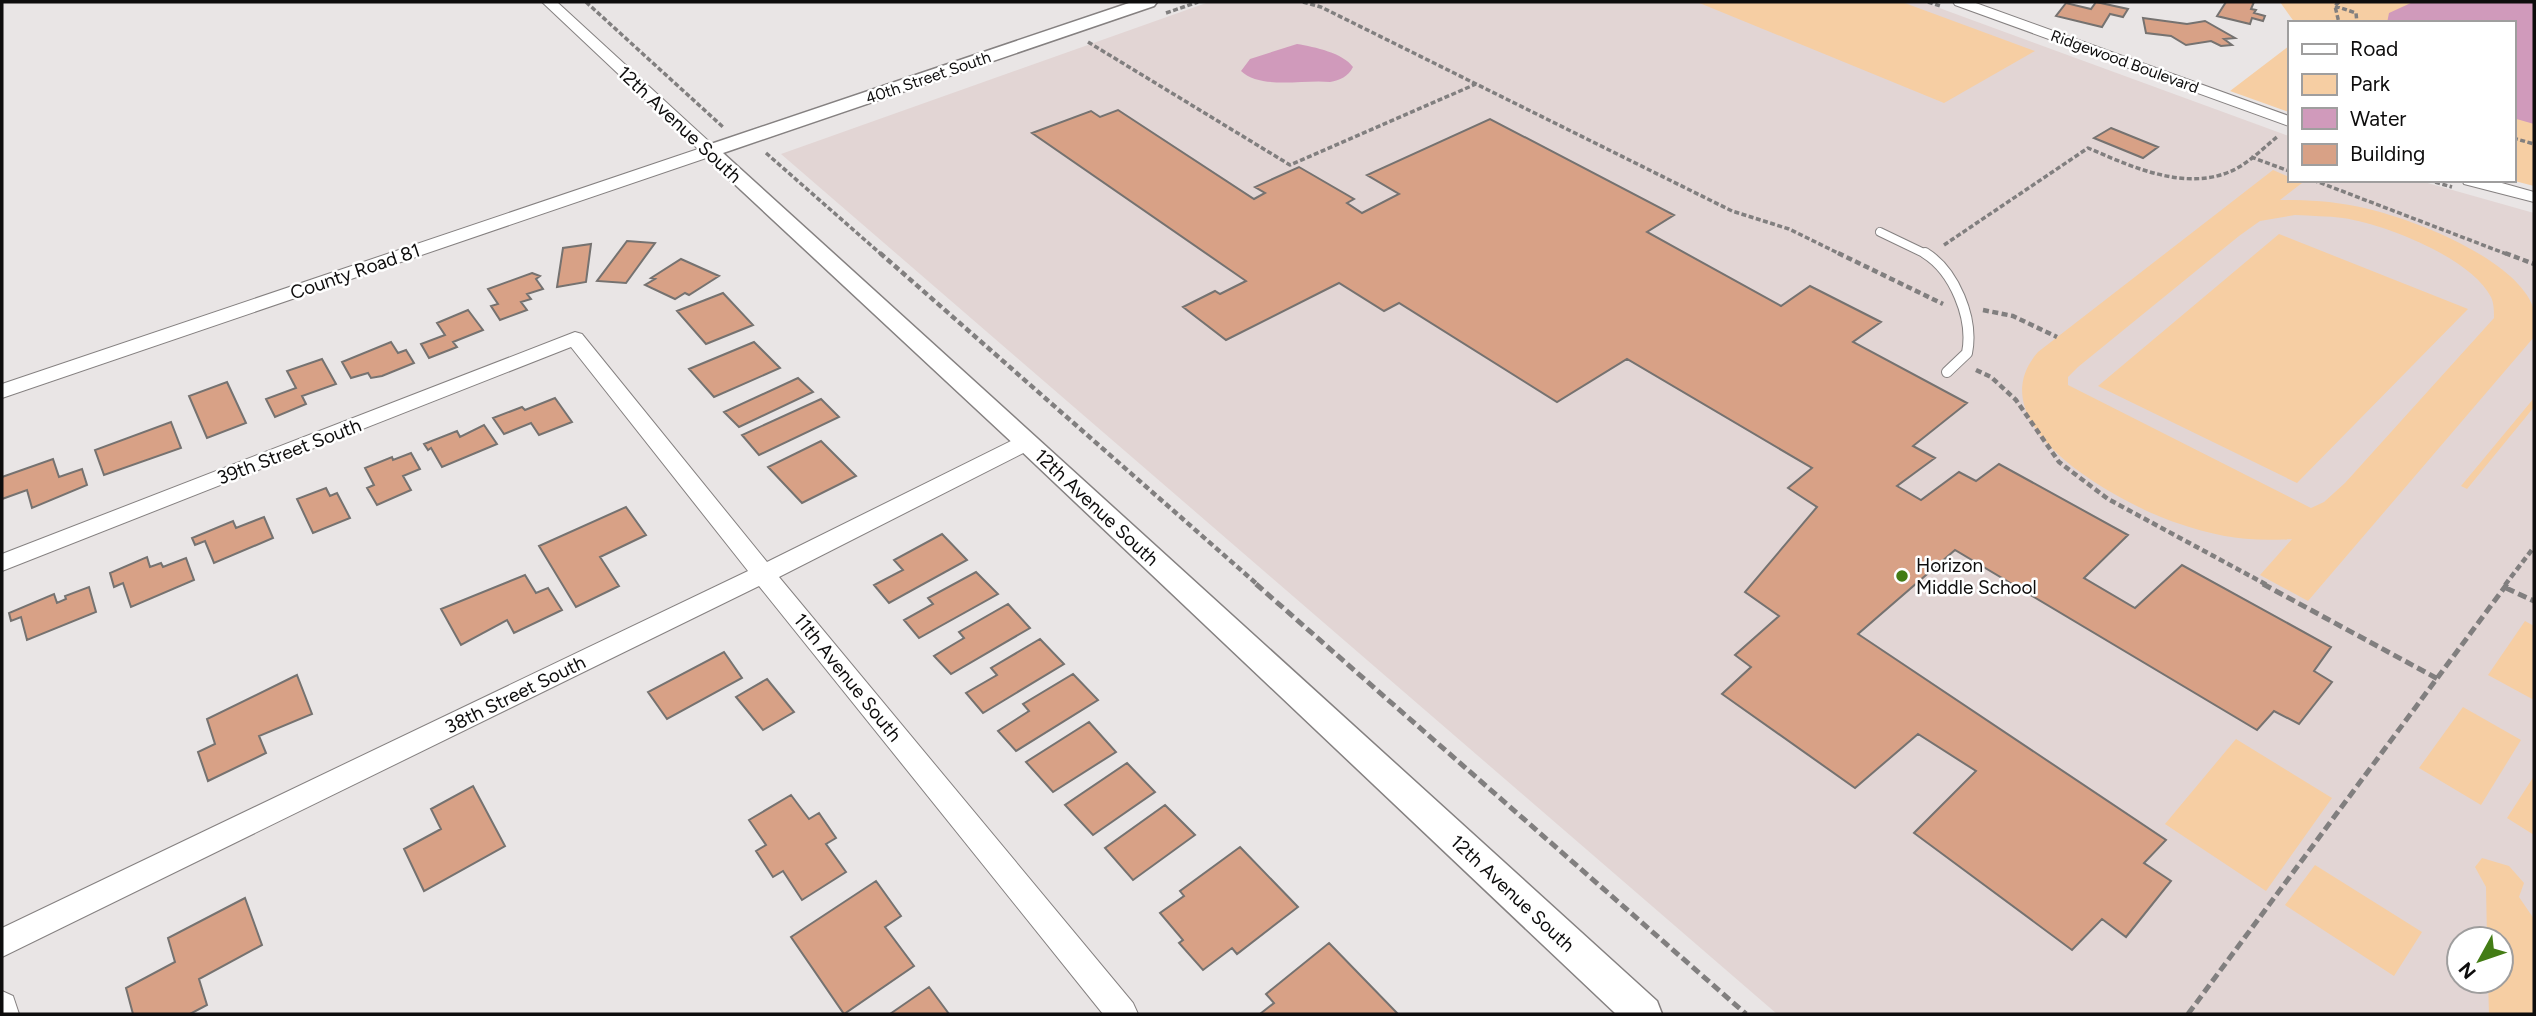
<svg xmlns="http://www.w3.org/2000/svg" width="2536" height="1016" font-family="Figtree,sans-serif">
<rect width="100%" height="100%" fill="#e9e5e5"/>
<path fill="#e2d5d4" fill-rule="evenodd" d="M1209,2H1923L2289,136V180H2417L2534,213V1014H1777L781,154ZM2459,939H2501V981H2459Z"/>
<path fill="#f6cea3" fill-rule="evenodd" d="M1697,2H1902L2035,51L1944,103Z
M2280,2H2534V186L2511,180H2513V23H2295Z
M2289,46V112L2230,91Z
M2273,170L2289,177V180L2302,183L2280,200C2305,200 2330,201 2355,206C2404,215 2519,258 2534,310C2536,318 2534,329 2534,337L2308,601L2260,575L2292,539C2248,542 2218,537 2177,523C2120,504 1974,425 2038,352ZM2295,215C2311,216 2328,216 2343,218C2385,224 2471,258 2491,297C2494,303 2494,312 2494,318L2345,483L2324,502L2311,508L2068,385V377L2078,367L2239,236L2260,221Z
M2279,234L2468,309L2297,483L2098,386Z
M2534,398V407L2467,489L2461,486Z
M2525,621L2534,626V700L2488,675Z
M2463,707L2521,740L2481,805L2419,768Z
M2236,739L2332,798L2266,891L2165,824Z
M2534,776V835L2507,818Z
M2482,858L2509,866L2524,883L2519,897L2534,919V1014H2489L2488,981H2501V939H2487L2486,887L2475,867Z
M2315,865L2422,932L2394,976L2285,905Z"/>
<path fill="#d09abb" d="M2413,2H2534V124L2513,118V23H2387L2389,13Z
M1297,44C1315,47 1343,53 1353,67C1348,77 1340,80 1330,82C1304,79 1261,90 1241,71L1250,59Z"/>
<path fill="#d8a186" stroke="#757270" stroke-width="2" d="M2096,2L2128,9L2123,17L2110,14L2102,27L2056,16L2066,3L2091,9Z
M2226,2H2254L2251,9L2256,10L2254,13L2265,16L2263,21L2252,18L2250,24L2217,16Z
M2143,18L2187,24L2205,21L2235,38L2224,39L2232,45L2221,46L2211,41L2186,45L2171,36L2146,33Z
M1118,110L1254,199L1265,193L1255,187L1299,167L1354,199L1347,203L1362,213L1399,194L1367,175L1490,119L1674,215L1647,232L1781,306L1810,286L1881,322L1853,342L1967,403L1913,446L1935,458L1897,486L1921,500L1959,472L1976,481L1999,464L2128,535L2084,578L2135,608L2182,565L2331,647L2314,671L2332,682L2299,724L2274,711L2257,730L1955,550L1858,634L2166,840L2144,863L2171,881L2126,937L2102,919L2072,950L1914,833L1976,771L1918,734L1855,788L1722,694L1751,667L1735,655L1779,616L1745,592L1817,507L1788,488L1812,468L1627,359L1557,402L1399,303L1384,311L1339,283L1226,340L1183,307L1215,291L1220,294L1246,281L1032,133L1091,111L1100,117Z
M2111,128L2158,147L2143,158L2094,138Z
M627,241L655,243L626,283L597,281Z
M591,244L586,282L557,287L563,248Z
M681,259L719,276L689,295L685,293L675,299L645,285L655,279L651,278Z
M532,273L540,276L536,279L543,289L527,294L531,299L521,302L527,310L500,320L491,306L498,304L488,289Z
M723,293L753,325L706,344L677,311Z
M468,310L483,330L453,342L457,347L429,358L421,344L445,335L437,323Z
M391,342L398,353L406,350L414,363L382,376L371,378L368,373L351,378L342,362Z
M754,342L780,368L714,397L689,369Z
M322,359L336,384L302,396L306,404L275,417L266,399L296,388L287,371Z
M798,378L813,392L739,427L724,412Z
M227,382L246,423L207,438L189,396Z
M555,398L572,422L539,435L531,423L504,434L493,418L522,407L525,410Z
M821,399L839,417L759,455L742,435Z
M171,422L181,448L104,475L95,450Z
M484,425L497,444L442,467L431,448L428,450L424,444L457,431L460,437Z
M821,441L856,476L802,503L768,467Z
M411,453L420,469L403,476L411,490L377,505L367,488L374,485L365,468L392,457L393,460Z
M53,459L59,477L82,469L87,485L32,508L27,490L2,499V477Z
M326,488L330,496L337,493L350,518L313,533L297,499Z
M626,507L646,535L600,557L619,586L576,607L539,546Z
M264,517L273,538L214,563L205,541L195,545L192,538L233,521L236,528Z
M942,534L967,560L889,603L874,585L903,570L894,560Z
M147,557L150,567L161,563L163,567L186,558L194,580L131,607L123,583L114,587L110,573Z
M976,572L998,594L919,638L904,620L933,604L928,598Z
M525,575L536,593L548,588L562,610L514,633L507,620L461,645L441,609Z
M89,587L96,612L27,640L21,617L11,621L9,613L54,594L57,603L66,599L65,596Z
M1008,604L1030,628L951,674L934,656L964,638L959,632Z
M1040,639L1064,664L983,713L966,693L997,675L991,668Z
M724,652L742,678L667,719L648,692Z
M1073,674L1098,700L1016,751L998,731L1029,711L1023,704Z
M297,675L312,714L259,736L266,753L208,781L198,752L215,744L207,719Z
M767,679L794,712L763,730L736,697Z
M1089,722L1116,752L1053,792L1026,762Z
M1127,763L1155,792L1093,835L1065,805Z
M473,786L505,846L424,891L404,849L441,829L431,809Z
M791,795L809,819L819,813L836,838L826,844L846,872L802,900L783,871L773,877L756,851L766,845L749,820Z
M1165,805L1195,835L1133,880L1105,848Z
M1240,847L1298,907L1237,954L1232,948L1203,970L1179,943L1183,940L1160,913L1184,896L1180,891Z
M876,881L901,916L885,927L914,966L844,1014L791,937Z
M245,898L262,945L199,979L207,1005L190,1014H133L126,988L175,962L168,938Z
M1329,943L1398,1014H1260L1274,1003L1266,994Z
M929,987L949,1014H890Z"/>
<g fill="none" stroke-linecap="round" stroke-linejoin="round">
<defs>
<path id="service-far1" d="M1880,232L1928,255"/>
<path id="service" d="M1925,253C1954,271 1974,318 1967,353L1947,372"/>
<path id="minor" d="M542,2H557L715,147L717,151L715,155L2,398V384L698,149Z
M1953,2H1973L2289,116V126L1955,5Z
M2462,180H2491L2534,192V202L2464,184Z
M575,332L582,334L767,562L1019,437H1035L1038,442L1035,447L779,577L1133,1003L1138,1014H1103L759,586L2,957V928L748,571L571,347L2,571V554Z
M2,991L13,996L19,1014H2Z"/>
<path id="tertiary" d="M1132,2H1157L1154,6L723,153L1657,1001L1662,1014H1616L1018,448L699,151L702,147Z"/>
</defs>
<use href="#service-far1" stroke="#858181" stroke-width="10"/>
<use href="#service" stroke="#858181" stroke-width="12"/>
<use href="#minor" stroke="#858181" stroke-width="2"/>
<use href="#tertiary" stroke="#858181" stroke-width="3"/>
<path stroke="#817f7f" stroke-width="3.5" stroke-dasharray="5 2.5" stroke-linecap="butt" d="M586,2L723,127
M1303,2L1321,7L1732,211L1789,229L1842,255
M1928,2L1940,6
M2339,2L2335,6L2339,23
M2335,6L2356,13L2357,23
M1166,13L1198,2
M1088,42L1290,165L1476,84
M2513,138L2534,144
M766,153L882,255
M2251,157L2289,171
M2313,180L2509,255
M2428,180L2452,187
M1944,245L2088,148C2130,166 2183,191 2229,172C2247,165 2262,149 2277,137"/>
<path stroke="#817f7f" stroke-width="4.5" stroke-dasharray="6 3.5" stroke-linecap="butt" d="M880,253L1258,585
M1838,253L1943,304
M2505,253L2534,264
M1983,310L2013,316L2057,337
M1976,370L1991,377L2016,400L2059,462L2108,499L2267,585
M2505,585L2534,547"/>
<path stroke="#817f7f" stroke-width="5" stroke-dasharray="9 4.5" stroke-linecap="butt" d="M1256,584L1746,1014
M2263,584L2438,679
M2506,588L2534,601
M2188,1014L2507,584"/>
<use href="#service-far1" stroke="#fff" stroke-width="8"/>
<use href="#service" stroke="#fff" stroke-width="10"/>
<use href="#minor" fill="#fff" fill-rule="evenodd"/>
<use href="#tertiary" fill="#fff" fill-rule="evenodd"/>
</g>
<circle fill="#437c15" stroke="#fff" stroke-width="2.5" cx="1902" cy="576" r="7"/>
<g text-anchor="middle" stroke-width="5" stroke-linejoin="round" paint-order="stroke">
<g font-size="16" fill="#0e0d0d" stroke="#fff">
<text transform="translate(2125 61) rotate(20)" y="6">Ridgewood Boulevard</text>
<text transform="translate(928 77) rotate(-19)" y="6">40th Street South</text>
</g>
<g font-size="19" fill="#0e0d0d" stroke="#fff">
<text transform="translate(680 124) rotate(43)" y="7">12th Avenue South</text>
<text transform="translate(355 271) rotate(-19)" y="7">County Road 81</text>
<text transform="translate(289 451) rotate(-21)" y="7">39th Street South</text>
<text transform="translate(1097 507) rotate(43)" y="7">12th Avenue South</text>
<text transform="translate(848 677) rotate(51)" y="7">11th Avenue South</text>
<text transform="translate(515 694) rotate(-26)" y="7">38th Street South</text>
<text transform="translate(1513 893) rotate(43)" y="7">12th Avenue South</text>
</g>
<g font-size="19" fill="#0e0d0d" stroke="#fff" text-anchor="start">
<text x="1916" y="572">Horizon<tspan x="1916" dy="22">Middle School</tspan></text>
</g>
</g>
<rect width="2536" height="1016" fill="none" stroke="#0e0d0d" stroke-width="7"/>
<rect x="2288" y="21" width="228" height="161" fill="#ffffff" stroke="#9f9e9e" stroke-width="2"/>
<rect x="2302" y="44" width="35" height="10" fill="#ffffff" stroke="#9f9e9e" stroke-width="2"/>
<text x="2350" y="56" font-size="21" fill="#0e0d0d">Road</text>
<rect x="2302" y="74" width="35" height="21" fill="#f6cea3" stroke="#9f9e9e" stroke-width="2"/>
<text x="2350" y="91" font-size="21" fill="#0e0d0d">Park</text>
<rect x="2302" y="108" width="35" height="21" fill="#d09abb" stroke="#9f9e9e" stroke-width="2"/>
<text x="2350" y="126" font-size="21" fill="#0e0d0d">Water</text>
<rect x="2302" y="144" width="35" height="21" fill="#d8a186" stroke="#9f9e9e" stroke-width="2"/>
<text x="2350" y="161" font-size="21" fill="#0e0d0d">Building</text>
<g transform="translate(2480 960) rotate(230)"><circle r="33" fill="#ffffff" stroke="#9f9e9e" stroke-width="2"/>
<path d="M0-5L12 26L0 18L-12 26Z" fill="#437c15"/>
<text y="-10" font-size="19" font-weight="bold" text-anchor="middle" fill="#0e0d0d">N</text>
</g>
</svg>
